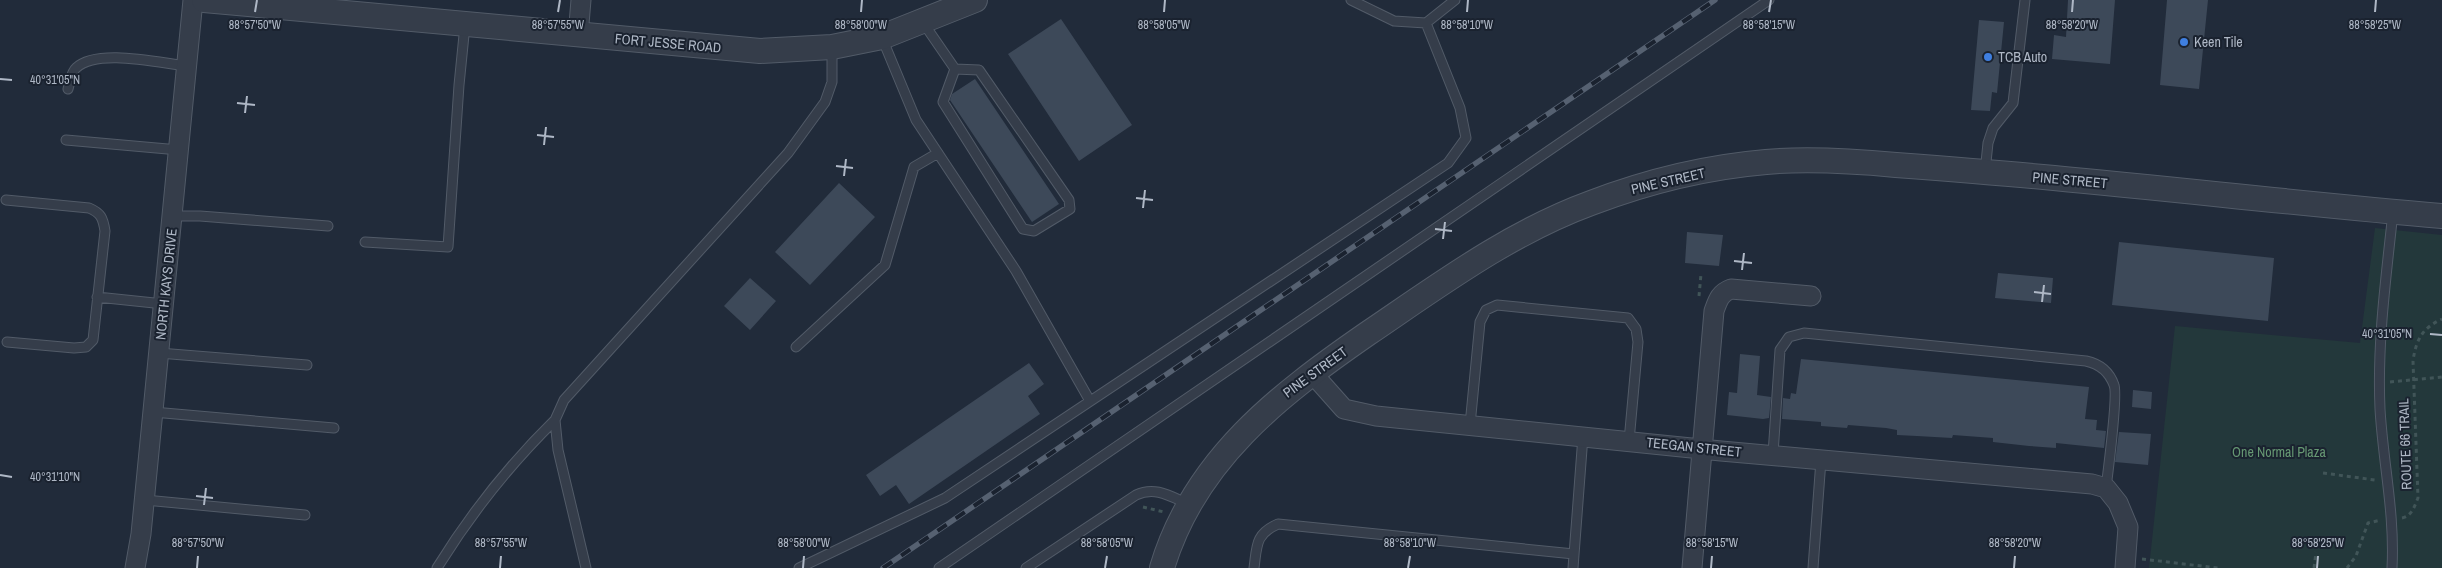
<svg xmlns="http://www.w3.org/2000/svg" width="2442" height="568" font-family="'Archivo Narrow',sans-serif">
<rect width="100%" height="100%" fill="#212b3a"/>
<path fill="#23383b" d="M2375,228L2442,235V568H2149L2175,326L2360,343Z"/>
<path fill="#3d4959" d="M2068,0H2115L2110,64L2052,59L2054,35L2066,37Z
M2167,0H2208L2199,89L2160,85Z
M1061,19L1132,125L1079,161L1008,54Z
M1979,20L2004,22L1997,93L1992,92L1990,111L1971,110Z
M975,79L1059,204L1032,222L950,100L952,94Z
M839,183L875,217L810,285L775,252Z
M1687,232L1723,235L1719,266L1685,263Z
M2119,242L2274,258L2268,321L2112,305Z
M1998,273L2053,278L2051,303L1995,298Z
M750,278L776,301L750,330L724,306Z
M1740,354L1760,356L1757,395L1771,397L1769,418L1763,419L1727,415L1729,392L1737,393Z
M1801,359L2089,387L2085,419L2097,420L2096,430L2106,431L2104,448L2056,443V448L2029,446L1993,442V438L1953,435L1952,438L1917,436L1897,435V430L1886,428L1848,425L1847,428L1821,426V422L1782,419L1783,398L1790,399L1791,393L1796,394Z
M1029,363L1044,384L1028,396L1040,414L909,504L896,485L880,496L866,475Z
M2133,390L2152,392L2151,409L2132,407Z
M2119,432L2151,434L2148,465L2115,462Z"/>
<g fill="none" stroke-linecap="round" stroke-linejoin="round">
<defs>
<path id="service" d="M1351,0L1394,21L1426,23L1455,0
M922,21L955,69L979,70L1069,200L1070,209L1034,231L1023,229L943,102L955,69
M882,38L916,120L1016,271L1090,401
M68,89C70,83 71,72 76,68C97,48 159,63 187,66
M66,140L179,150
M1985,172L1988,143L1993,128L2013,103L2025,0
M6,200L89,208C101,213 103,218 105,231L93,340L86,347L74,348L7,342
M172,216H200L328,226
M365,242L448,247L459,85L465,25
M97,297L164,304
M796,347L885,265L914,167L938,153
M159,353L307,365
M153,412L334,428
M1470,425L1480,322L1486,310L1497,305L1628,318L1636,329L1638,342L1629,441
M1773,454L1780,350L1789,337L1804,333L2086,361C2100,364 2109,371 2114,385C2118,394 2108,472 2106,488
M145,500L305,515
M437,568C471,513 509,465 555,420
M586,568L558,450L555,420L564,400L788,153L825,102L832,82V47
M799,568L945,498L1448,163L1466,138L1460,108L1426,23
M939,568L1769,0
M1026,568L1136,495C1155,486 1170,496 1188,504
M1254,568C1257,546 1255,534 1278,524L1574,554
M1573,568L1583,436
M1813,568L1821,460
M2392,568C2395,514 2383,462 2380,409C2377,343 2386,278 2393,212"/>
<path id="minor" d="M578,36L581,0
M1312,373L1344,409L1376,416L1721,451L2092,484L2106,488L2118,503L2128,527L2125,568
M135,568L141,534L193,0
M1692,568L1714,311C1718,300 1720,293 1731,289L1811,296"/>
<path id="tertiary" d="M204,0L760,51L832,47L882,37L975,0
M1162,568C1194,460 1279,395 1367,334C1438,286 1509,233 1591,203C1646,182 1707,167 1766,162C1809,158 1853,161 1896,165C1949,169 2001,173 2054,178C2183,190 2313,205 2442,216"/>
</defs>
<use href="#service" stroke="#525b68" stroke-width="11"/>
<use href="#minor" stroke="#525b68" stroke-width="21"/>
<use href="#tertiary" stroke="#525b68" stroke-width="26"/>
<path stroke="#415558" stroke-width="3" stroke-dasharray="4 4" stroke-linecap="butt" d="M1699,296L1701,274
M2390,382L2442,377
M2323,473L2375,480
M1143,507L1164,512
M2402,518C2412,516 2414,507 2418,498L2413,361C2416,340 2422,328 2442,319
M2142,559L2218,568
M2314,568L2316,552
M2347,568L2356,556L2368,523L2381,520"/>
<use href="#service" stroke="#353d4a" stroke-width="9"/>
<use href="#minor" stroke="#353d4a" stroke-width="19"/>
<use href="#tertiary" stroke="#353d4a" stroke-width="24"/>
<defs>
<path id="rail" d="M883,568L1715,0"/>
</defs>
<use href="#rail" stroke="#566171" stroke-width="5.5"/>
<use href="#rail" stroke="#1a222f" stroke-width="4" stroke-dasharray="11" stroke-linecap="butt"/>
</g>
<path fill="none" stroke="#afb8c6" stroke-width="2" d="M255,12L257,0M558,12L560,0M861,12L862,0M1164,12L1165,0M1467,12L1468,0M1769,12L1771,0M2072,12L2073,0M2375,12L2376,0M0,79L12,80M237,103L255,105M245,113L247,96M537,135L554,137M544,145L546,127M836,166L853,168M844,176L846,159M1136,198L1153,200M1143,208L1145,190M1435,229L1452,231M1443,239L1445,222M1734,261L1752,263M1742,270L1744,253M2034,292L2051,294M2042,302L2044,285M2430,334L2442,335M0,475L12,477M196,496L213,498M204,505L206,488M197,568L198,556M500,568L501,556M803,568L804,556M1105,568L1107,556M1408,568L1410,556M1711,568L1712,556M2014,568L2015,556M2317,568L2318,556"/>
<g fill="#3f7fe0" stroke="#1a222f" stroke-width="2">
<circle cx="2184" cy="42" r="5"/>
<circle cx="1988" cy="57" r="5"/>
</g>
<g text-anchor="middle" stroke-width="4" stroke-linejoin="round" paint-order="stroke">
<g font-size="14" fill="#afb8c6" stroke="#1a222f" text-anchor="start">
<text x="2194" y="47">Keen Tile</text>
<text x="1998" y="62">TCB Auto</text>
</g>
<g font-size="14" fill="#afb8c6" stroke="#1a222f">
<text transform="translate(668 43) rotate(5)" y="5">FORT JESSE ROAD</text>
<text transform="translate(2070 180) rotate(5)" y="5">PINE STREET</text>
<text transform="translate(1668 181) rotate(-13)" y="5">PINE STREET</text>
<text transform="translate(166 284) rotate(-84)" y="5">NORTH KAYS DRIVE</text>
<text transform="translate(1315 372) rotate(-36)" y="5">PINE STREET</text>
<text transform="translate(2405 444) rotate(-92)" y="5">ROUTE 66 TRAIL</text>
<text transform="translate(1694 447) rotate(6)" y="5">TEEGAN STREET</text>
</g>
<g font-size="14" fill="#669873" stroke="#1a222f">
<text x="2279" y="457">One Normal Plaza</text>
</g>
</g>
<g font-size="12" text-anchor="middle" fill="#afb8c6" stroke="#1a222f" stroke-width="4" stroke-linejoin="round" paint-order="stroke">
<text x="255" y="29">88°57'50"W</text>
<text x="558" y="29">88°57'55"W</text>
<text x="861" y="29">88°58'00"W</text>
<text x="1164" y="29">88°58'05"W</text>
<text x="1467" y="29">88°58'10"W</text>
<text x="1769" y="29">88°58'15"W</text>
<text x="2072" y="29">88°58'20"W</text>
<text x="2375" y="29">88°58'25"W</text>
<text x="55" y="84">40°31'05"N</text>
<text x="2387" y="338">40°31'05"N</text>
<text x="55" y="481">40°31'10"N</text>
<text x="198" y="547">88°57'50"W</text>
<text x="501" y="547">88°57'55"W</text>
<text x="804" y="547">88°58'00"W</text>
<text x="1107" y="547">88°58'05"W</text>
<text x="1410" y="547">88°58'10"W</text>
<text x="1712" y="547">88°58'15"W</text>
<text x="2015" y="547">88°58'20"W</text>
<text x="2318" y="547">88°58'25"W</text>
</g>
</svg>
